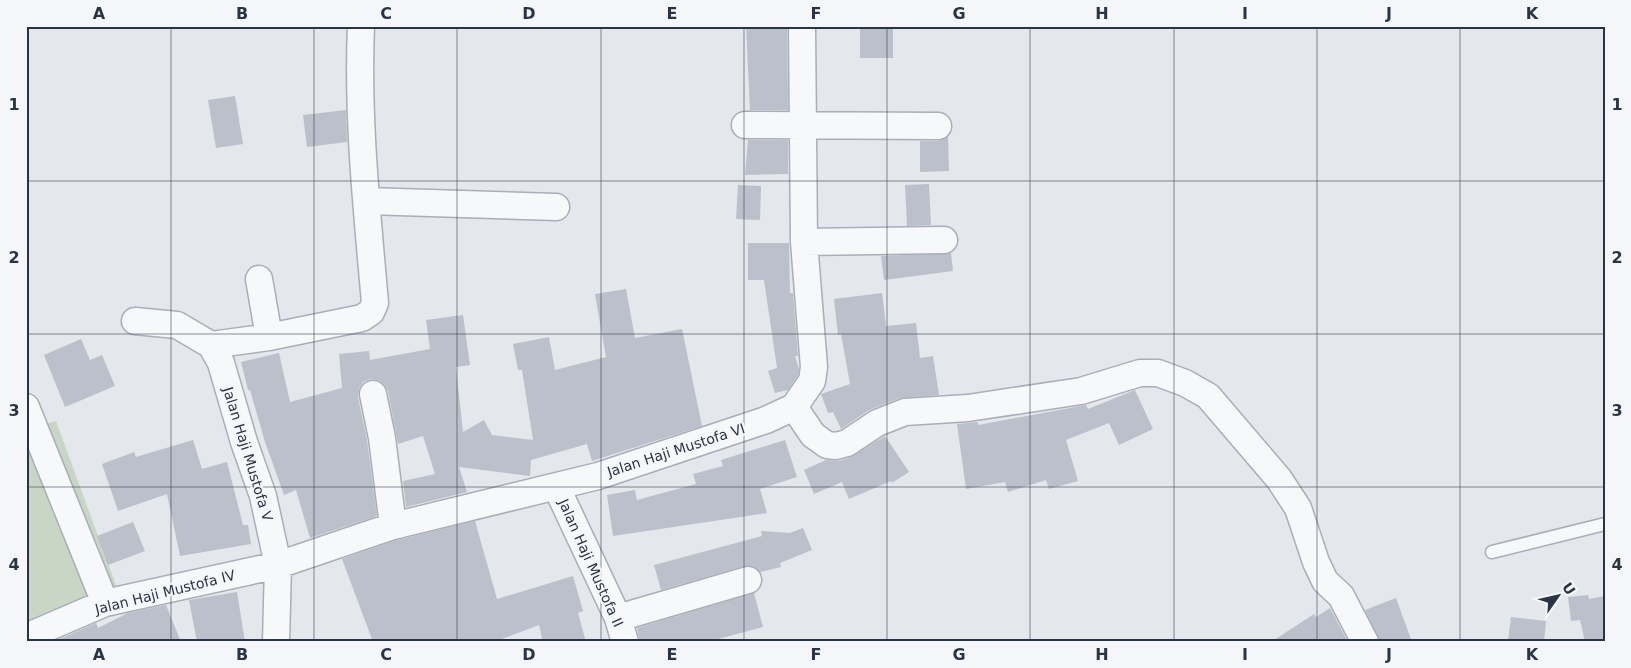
<svg xmlns="http://www.w3.org/2000/svg" width="1631" height="668" font-family="'DejaVu Sans',sans-serif">
<rect width="100%" height="100%" fill="#e4e7ec"/>
<path fill="#c9d6c5" d="M56,421L121,599L26,639V430Z"/>
<path fill="#bbc0ca" d="M746,26H787L788,110H750Z
M860,26H893V58H860Z
M235,96L243,144L216,148L208,100Z
M346,110L347,142L307,147L303,115Z
M948,136L949,171L920,172V141H938Z
M748,140H788V174L745,175Z
M929,184L931,225L907,226L905,185Z
M738,185L761,186L760,220L736,219Z
M748,243H789L790,293H793L798,356H795L799,369L798,375L788,390L775,393L768,371L777,368L764,280H748Z
M951,253L953,271L884,280L881,256Z
M626,289L635,338L682,329L702,426L592,461L587,444L531,460L530,476L459,467L467,492L406,507L403,481L435,474L423,436L398,444L388,391L384,384L378,380L370,379L363,382L359,389L358,397L367,440L377,516L310,538L296,490L284,495L265,442L250,390H248L241,362L279,353L290,402L342,388L339,354L369,351L370,360L430,349L426,320L463,315L470,365L456,367L463,432L484,420L492,435L533,440L522,370H518L513,344L549,337L555,370L606,357L595,294Z
M882,293L886,326L916,323L920,358L933,356L939,395L900,398L869,410L841,429L833,412L828,413L821,394L850,384L841,334L838,335L834,299Z
M81,339L90,360L102,355L115,386L65,407L44,355Z
M1135,390L1153,429L1119,445L1109,423L1066,440L1078,481L1049,489L1046,480L1008,492L1005,482L966,489L957,424L978,422V425L1086,405L1088,409Z
M885,436L909,472L892,483L891,481L849,499L842,482L814,494L804,470L826,460L840,461L851,457Z
M193,440L202,469L227,462L243,525H248L251,544L180,556L167,494L118,511L102,464L134,452L136,457Z
M785,440L797,477L760,489L767,513L613,536L607,495L635,490L637,500L696,484L693,474L723,466L721,460Z
M475,521L497,599L573,576L583,611L578,613L586,642H543L539,625L494,642H373L342,559L397,540Z
M133,522L145,551L108,565L97,536Z
M803,528L812,550L780,563L781,567L760,572L752,566H744L661,590L654,565L762,536L761,531L790,533Z
M237,592L245,642H197L189,600Z
M754,593L763,627L707,642H640L637,628Z
M1588,595L1589,599L1605,596V642H1585L1580,620L1571,621L1568,597Z
M1396,598L1412,642H1380L1365,610Z
M166,605L181,642H53L96,623L98,628L128,613Z
M1330,608L1348,642H1271L1314,614L1316,617Z
M1511,617L1546,621L1544,642H1508Z"/>
<g fill="none" stroke-linecap="round" stroke-linejoin="round">
<defs>
<path id="lane" d="M1492,552L1605,524"/>
<path id="street" d="M745,125L938,126
M367,201L556,207
M804,242L944,240
M259,279L269,337
M135,321L177,325L211,345L269,337L362,318L371,312L375,303C367,211 357,119 361,26
M211,345L221,363L244,442L263,496L278,565L276,642
M373,394L382,438L393,526
M26,407L105,603
M794,407L813,435L827,445L836,446L847,443L877,423L905,412L968,408L1081,391L1140,373H1158L1185,383L1208,396L1279,479L1298,508L1316,562L1325,581L1341,596L1365,642
M556,486L618,618L625,642
M618,618L748,580
M26,637L105,603L278,565L393,526L598,476L766,420L794,407L812,381L814,367L804,242L802,26"/>
</defs>
<use href="#lane" stroke="#a9aeb7" stroke-width="15"/>
<use href="#street" stroke="#a9aeb7" stroke-width="29"/>
<use href="#lane" stroke="#f7f8fa" stroke-width="12"/>
<use href="#street" stroke="#f7f8fa" stroke-width="26"/>
</g>
<path fill="none" stroke="#2b3445" stroke-width="1" stroke-opacity="0.55" d="M171,26V642M314,26V642M457,26V642M601,26V642M744,26V642M887,26V642M1030,26V642M1174,26V642M1317,26V642M1460,26V642M26,181H1605M26,334H1605M26,487H1605"/>
<g text-anchor="middle" stroke-width="4.5" stroke-linejoin="round" paint-order="stroke">
<g font-size="14" fill="#2b3445" stroke="#f4f6f9">
<text transform="translate(676 450) rotate(-18)" y="5">Jalan Haji Mustofa VI</text>
<text transform="translate(248 454) rotate(73)" y="5">Jalan Haji Mustofa V</text>
<text transform="translate(591 563) rotate(66)" y="5">Jalan Haji Mustofa II</text>
<text transform="translate(165 592) rotate(-14)" y="5">Jalan Haji Mustofa IV</text>
</g>
</g>
<rect width="1631" height="668" fill="none" stroke="#f4f6f9" stroke-width="55"/>
<g transform="translate(1558 596) rotate(56)" stroke="#f4f6f9" stroke-width="4" paint-order="stroke">
<path d="M0-4L9 19L0 12L-9 19Z" fill="#2b3445"/>
<text y="-8" font-size="14" font-weight="bold" text-anchor="middle" fill="#2b3445">U</text>
</g>
<rect x="28" y="28" width="1576" height="612" fill="none" stroke="#2b3445" stroke-width="2"/>
<g font-size="16" text-anchor="middle" font-weight="bold" fill="#2b3445">
<text x="99" y="19">A</text>
<text x="242" y="19">B</text>
<text x="386" y="19">C</text>
<text x="529" y="19">D</text>
<text x="672" y="19">E</text>
<text x="816" y="19">F</text>
<text x="959" y="19">G</text>
<text x="1102" y="19">H</text>
<text x="1245" y="19">I</text>
<text x="1389" y="19">J</text>
<text x="1532" y="19">K</text>
<text x="14" y="110">1</text>
<text x="1617" y="110">1</text>
<text x="14" y="263">2</text>
<text x="1617" y="263">2</text>
<text x="14" y="416">3</text>
<text x="1617" y="416">3</text>
<text x="14" y="570">4</text>
<text x="1617" y="570">4</text>
<text x="99" y="660">A</text>
<text x="242" y="660">B</text>
<text x="386" y="660">C</text>
<text x="529" y="660">D</text>
<text x="672" y="660">E</text>
<text x="816" y="660">F</text>
<text x="959" y="660">G</text>
<text x="1102" y="660">H</text>
<text x="1245" y="660">I</text>
<text x="1389" y="660">J</text>
<text x="1532" y="660">K</text>
</g>
</svg>
